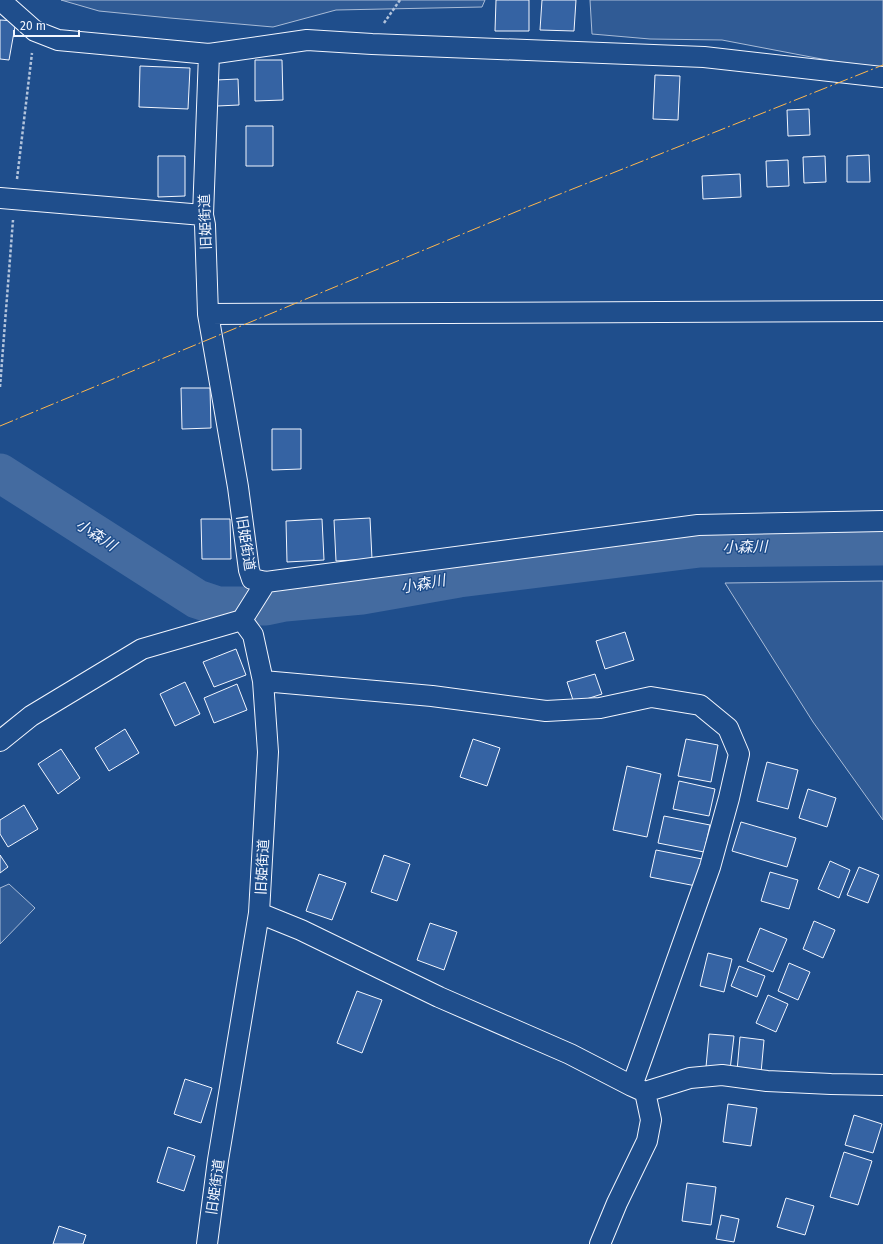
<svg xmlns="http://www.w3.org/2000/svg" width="883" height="1244" font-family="'Fira Sans','Noto Sans JP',sans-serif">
<rect width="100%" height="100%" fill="#1f4e8c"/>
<path fill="#305b95" stroke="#a8bbd7" d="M61,0H485L482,7L336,10L273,27L170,18L99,11Z
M590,0H883V69H874L722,40L650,39L592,34Z
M883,581V820L813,722L725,583Z
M9,884L35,908L0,944V888Z"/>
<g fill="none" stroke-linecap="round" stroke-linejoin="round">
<path stroke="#446ba0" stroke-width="39" d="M0,473L197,599L218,606H266L285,602L362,595L459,578L700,548L883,546"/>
</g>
<path fill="#3563a3" stroke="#f2f6ff" d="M496,0H529V31H495Z
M542,0H576L574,31L540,30Z
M0,20L16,21L9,60L0,59Z
M255,60H282L283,100L255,101Z
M140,66L190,68L188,109L139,107Z
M655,75L680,76L678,120L653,119Z
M238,79L239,105L217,106L216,80Z
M809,109L810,135L788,136L787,110Z
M246,126H273V166H246Z
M869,155L870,182H847V156Z
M158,156H185V196L158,197Z
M825,156L826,182L804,183L803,157Z
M788,160L789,186L767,187L766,161Z
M740,174L741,197L703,199L702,176Z
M181,388H210L211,428L182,429Z
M272,429H301V469L272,470Z
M370,518L372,559L336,561L334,520Z
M201,519H230L231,559H202Z
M322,519L324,560L287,562L286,521Z
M625,632L634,660L605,669L596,641Z
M236,649L246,675L214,687L203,662Z
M595,674L602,694L574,703L567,682Z
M185,682L200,714L175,726L160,694Z
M237,684L247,710L214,723L204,698Z
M125,729L139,753L109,771L95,748Z
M473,739L500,748L487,786L460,777Z
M686,739L718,745L711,782L678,776Z
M61,749L80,778L58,794L38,764Z
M767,762L798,770L788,809L757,801Z
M627,766L661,774L647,837L613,830Z
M679,781L715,789L709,816L673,809Z
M808,789L836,798L827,827L799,818Z
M24,805L38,829L8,847L0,834V820Z
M664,816L710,825L704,852L658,843Z
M741,822L796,838L787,867L732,851Z
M656,850L702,859L696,886L650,877Z
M0,855L8,867L0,873Z
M384,855L410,864L397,901L371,892Z
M830,861L850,870L839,898L818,889Z
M859,867L879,875L868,903L847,895Z
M770,872L798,880L789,909L761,901Z
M319,874L346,883L332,920L306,911Z
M814,921L835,930L823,958L803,949Z
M430,923L457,932L444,970L417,960Z
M760,928L787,939L773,972L747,961Z
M708,953L732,959L724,992L700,986Z
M789,963L810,972L798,1000L778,991Z
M739,966L765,976L757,997L731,986Z
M357,991L382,1000L362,1053L337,1043Z
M768,995L788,1004L776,1032L756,1023Z
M709,1034L734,1036L730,1070L706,1067Z
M740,1037L764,1040L761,1073L737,1071Z
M185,1079L212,1088L201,1123L174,1114Z
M728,1104L757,1108L751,1146L723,1142Z
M854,1115L882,1124L873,1153L845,1145Z
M168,1147L195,1156L184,1191L157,1182Z
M844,1152L872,1161L858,1205L830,1197Z
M687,1183L716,1187L711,1225L682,1221Z
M786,1198L814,1206L805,1235L777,1227Z
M721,1215L739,1219L734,1242L716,1239Z
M59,1226L86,1235L83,1244H53Z"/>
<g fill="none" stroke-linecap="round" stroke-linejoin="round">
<defs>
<path id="street" d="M0,0L35,31L58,40L209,54L307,40L372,44L704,57L883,77
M209,54L203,215L205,225L208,314L238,487L249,570L252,579L266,582L698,525L883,521
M0,198L203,215
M208,314L883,311
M242,620L266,582
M263,681L432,696L546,711L600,708L651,697L700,705L728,728L739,754L729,798L710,867L632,1086
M0,741L31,716L142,649L242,620
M259,913L301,930L439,997L570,1054L632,1086L645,1092L690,1078L722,1075L767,1081L831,1084L883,1085
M207,1244L218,1160L259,913L268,752L263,681L253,635L242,620
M600,1244L617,1203L647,1141L651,1120L645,1092"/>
</defs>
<use href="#street" stroke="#f2f6ff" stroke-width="22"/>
<path stroke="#b3c4dc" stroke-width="2.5" stroke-dasharray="3 2" stroke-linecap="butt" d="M384,23L400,0
M17,179L32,53
M0,387L13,220"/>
<use href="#street" stroke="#1f4e8c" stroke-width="20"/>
<path stroke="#ffb74d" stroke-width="1" stroke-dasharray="14 3 2 3" stroke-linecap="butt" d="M0,426L530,206L883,65"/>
</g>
<g text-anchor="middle" stroke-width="3" stroke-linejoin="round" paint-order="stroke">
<g font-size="14" fill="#f2f6ff" stroke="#1f4e8c">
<text transform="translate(205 222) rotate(-92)" y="5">旧姫街道</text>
<text transform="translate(246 543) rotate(81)" y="5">旧姫街道</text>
<text transform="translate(262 867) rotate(-87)" y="5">旧姫街道</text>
<text transform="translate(215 1187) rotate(-82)" y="5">旧姫街道</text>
</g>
<g font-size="15" font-style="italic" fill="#f2f6ff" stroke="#1f4e8c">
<text transform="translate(96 535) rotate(33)" y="5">小森川</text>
<text transform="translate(745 547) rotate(-1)" y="5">小森川</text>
<text transform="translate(423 584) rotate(-10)" y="5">小森川</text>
</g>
</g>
<path d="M14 30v6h65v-6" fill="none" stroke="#f2f6ff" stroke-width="2"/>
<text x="20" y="30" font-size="12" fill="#f2f6ff" stroke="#1f4e8c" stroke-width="3" paint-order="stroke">20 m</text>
</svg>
